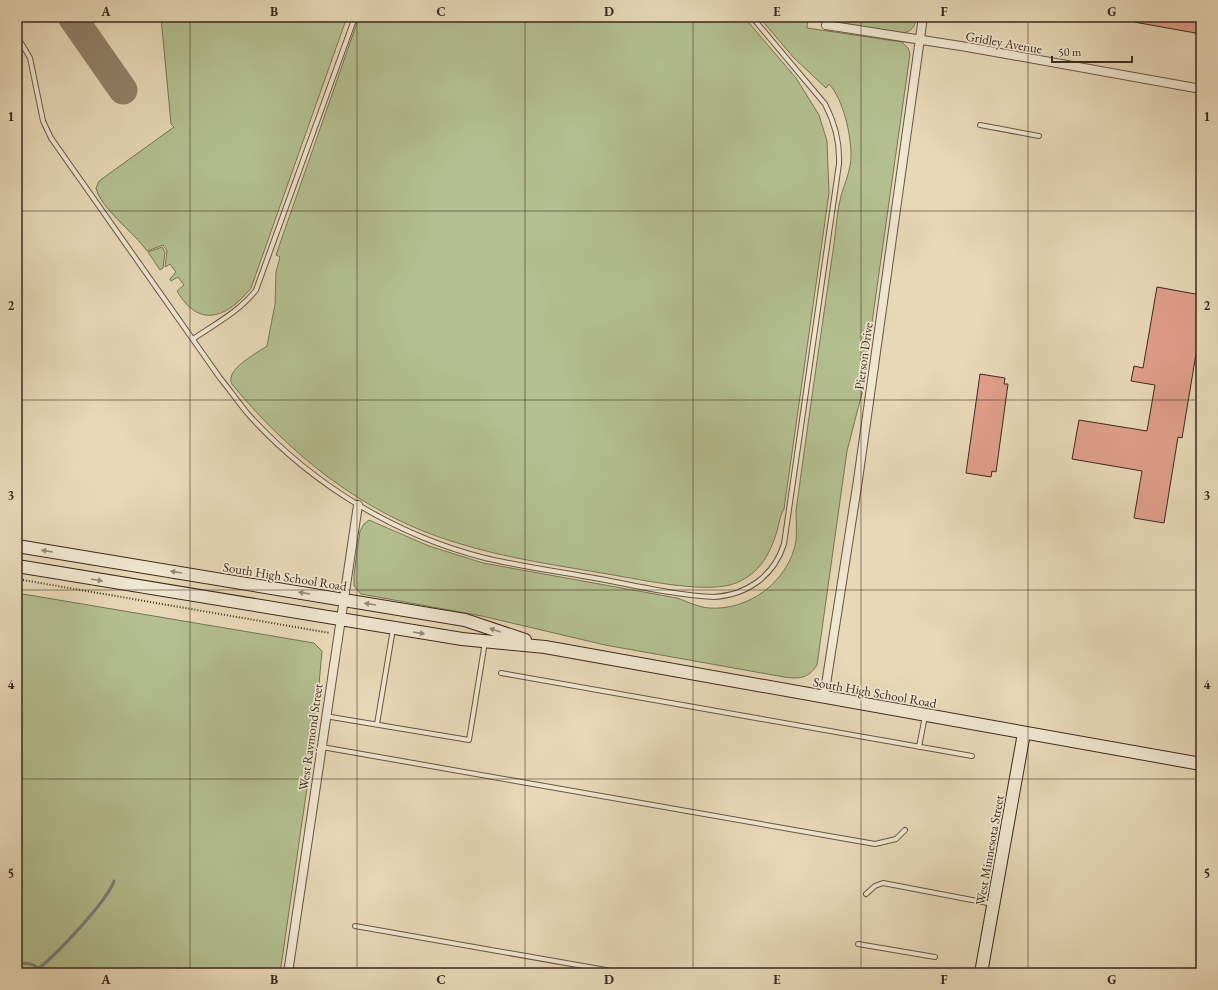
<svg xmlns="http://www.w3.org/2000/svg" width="1218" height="990" font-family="'EB Garamond',serif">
<rect width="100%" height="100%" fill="#e7d8b7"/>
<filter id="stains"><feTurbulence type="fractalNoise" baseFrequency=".005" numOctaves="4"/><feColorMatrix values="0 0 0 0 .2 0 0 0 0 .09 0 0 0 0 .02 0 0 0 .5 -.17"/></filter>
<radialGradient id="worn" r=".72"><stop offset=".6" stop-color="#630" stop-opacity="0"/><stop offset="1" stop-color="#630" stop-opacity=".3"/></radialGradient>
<path fill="#b3bf90" stroke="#787457" d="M161,17H347L251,288C227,318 199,329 177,291L184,285L178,277L171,281L170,279L176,272L170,264L165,267L167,251L163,245L147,251C133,231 101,209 96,188L99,181L174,127L171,124Z
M359,17H744L796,78L819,115L827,141L829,193L784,509C780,515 779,524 777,531C770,554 760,573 736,583C709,594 648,581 619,576C563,566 506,559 451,541C364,514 289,454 232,384C224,370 257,353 267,346L275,304L276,272L280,257L276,255Z
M759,17H808L807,28L902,42L908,48L910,54L862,393L847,451L817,665C808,679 799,679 784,677L605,645L482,616L361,594L354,586V574L360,531L364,524L369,520L429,546L483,563L677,598C688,602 698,607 709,608C749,611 789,581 796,541C797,531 796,520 796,511C808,422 821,333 834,244C836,228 837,211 841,196C845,182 851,170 851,155C851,134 843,99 829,84L826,88L794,58Z
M836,17H917C915,26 912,32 902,33L843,24Z
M162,247L165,252L163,268L160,270L148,252Z
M17,593L314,643L322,651L314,740L280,973H17Z"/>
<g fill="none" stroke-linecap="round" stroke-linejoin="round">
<path stroke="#777e7c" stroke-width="3" d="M17,963C27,964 36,962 41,973
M35,971C53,959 108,900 114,881"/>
<path stroke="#92806a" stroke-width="29" d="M72,17L123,90"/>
</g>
<path fill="#e09f8b" stroke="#3d291e" d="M1134,17H1201V34L1134,22Z
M1157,287L1201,295V324L1182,438L1178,437L1164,523L1134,518L1142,471L1072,459L1079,420L1147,431L1155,385L1131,381L1134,366L1143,368Z
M980,374L1005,378L1004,384H1008L996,472L992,471L991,477L966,473Z"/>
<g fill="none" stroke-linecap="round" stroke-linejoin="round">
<defs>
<path id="lane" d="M17,36L30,58L43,121L51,138L220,378C230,390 238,402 248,414C310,483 394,535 485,558C519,566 554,571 589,577C630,584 672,595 714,597C747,595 774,576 784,544L839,164C840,143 835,123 825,104L752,17
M980,125L1039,136
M193,339C215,324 240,311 256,290L355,17
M501,673L972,756
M325,716L469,740L485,642
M377,724L393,629
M322,747L875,844L896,839L905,830
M919,747L925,716
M866,894L875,886L883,883L993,904
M355,926L623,973
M858,944L935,957"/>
<path id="street" d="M826,25L967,47L1201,89
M824,697L858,480L923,17
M288,973L358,505"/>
<path id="secondary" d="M17,546L465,620L525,640
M17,566L462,639L545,647L1201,764
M981,973L1024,733"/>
</defs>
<use href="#lane" stroke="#685544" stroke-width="6"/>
<use href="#street" stroke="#685544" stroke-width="10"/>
<use href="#secondary" stroke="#3d291e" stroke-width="14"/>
<path stroke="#3d291e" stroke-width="2" stroke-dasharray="1 2" stroke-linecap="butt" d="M17,579L330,633"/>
<use href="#lane" stroke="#efe6d0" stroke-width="4"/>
<use href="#street" stroke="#efe6d0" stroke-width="8"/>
<use href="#secondary" stroke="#efe6d0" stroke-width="12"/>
</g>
<defs><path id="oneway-solid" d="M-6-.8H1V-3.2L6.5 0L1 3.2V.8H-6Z"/></defs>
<g fill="#968877">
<use href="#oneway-solid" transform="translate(47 551) rotate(-171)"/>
<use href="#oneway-solid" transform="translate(176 572) rotate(-171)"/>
<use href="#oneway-solid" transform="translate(97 580) rotate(10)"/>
<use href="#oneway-solid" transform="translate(304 593) rotate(-171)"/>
<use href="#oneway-solid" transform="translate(370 604) rotate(-171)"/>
<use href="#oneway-solid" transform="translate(495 630) rotate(-161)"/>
<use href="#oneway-solid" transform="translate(419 633) rotate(9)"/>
</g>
<path fill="none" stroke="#3d291e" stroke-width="1" stroke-opacity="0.55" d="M190,17V973M357,17V973M525,17V973M693,17V973M861,17V973M1028,17V973M17,211H1201M17,400H1201M17,590H1201M17,779H1201"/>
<g text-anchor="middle" stroke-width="3.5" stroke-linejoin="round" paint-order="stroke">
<g font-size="13" fill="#3d291e" stroke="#efe6d0">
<text transform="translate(1004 42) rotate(10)" y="5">Gridley Avenue</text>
<text transform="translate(863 356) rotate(-82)" y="5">Pierson Drive</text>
<text transform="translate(285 576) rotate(9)" y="5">South High School Road</text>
<text transform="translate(875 692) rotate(10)" y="5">South High School Road</text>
<text transform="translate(310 737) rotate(-82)" y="5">West Raymond Street</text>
<text transform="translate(989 850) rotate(-80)" y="5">West Minnesota Street</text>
</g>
</g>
<rect width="1218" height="990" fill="none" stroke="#e7d8b7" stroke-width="44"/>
<path d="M1052 56v6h80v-6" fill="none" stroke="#3d291e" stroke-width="2"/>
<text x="1058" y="56" font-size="12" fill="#3d291e" stroke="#efe6d0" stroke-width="3" paint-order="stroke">50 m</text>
<rect x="22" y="22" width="1174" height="946" fill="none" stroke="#3d291e" stroke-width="1.5"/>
<g font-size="13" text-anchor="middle" font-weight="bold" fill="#3d291e">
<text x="106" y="16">A</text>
<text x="274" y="16">B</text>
<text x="441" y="16">C</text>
<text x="609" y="16">D</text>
<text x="777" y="16">E</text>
<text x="944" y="16">F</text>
<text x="1112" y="16">G</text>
<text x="11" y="121">1</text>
<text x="1207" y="121">1</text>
<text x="11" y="310">2</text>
<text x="1207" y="310">2</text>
<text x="11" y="500">3</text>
<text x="1207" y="500">3</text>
<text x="11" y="689">4</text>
<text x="1207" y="689">4</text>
<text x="11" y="878">5</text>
<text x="1207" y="878">5</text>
<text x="106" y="984">A</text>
<text x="274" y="984">B</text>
<text x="441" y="984">C</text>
<text x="609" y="984">D</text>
<text x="777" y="984">E</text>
<text x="944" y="984">F</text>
<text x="1112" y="984">G</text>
</g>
<rect width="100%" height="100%" filter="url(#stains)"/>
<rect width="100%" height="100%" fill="url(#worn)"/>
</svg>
